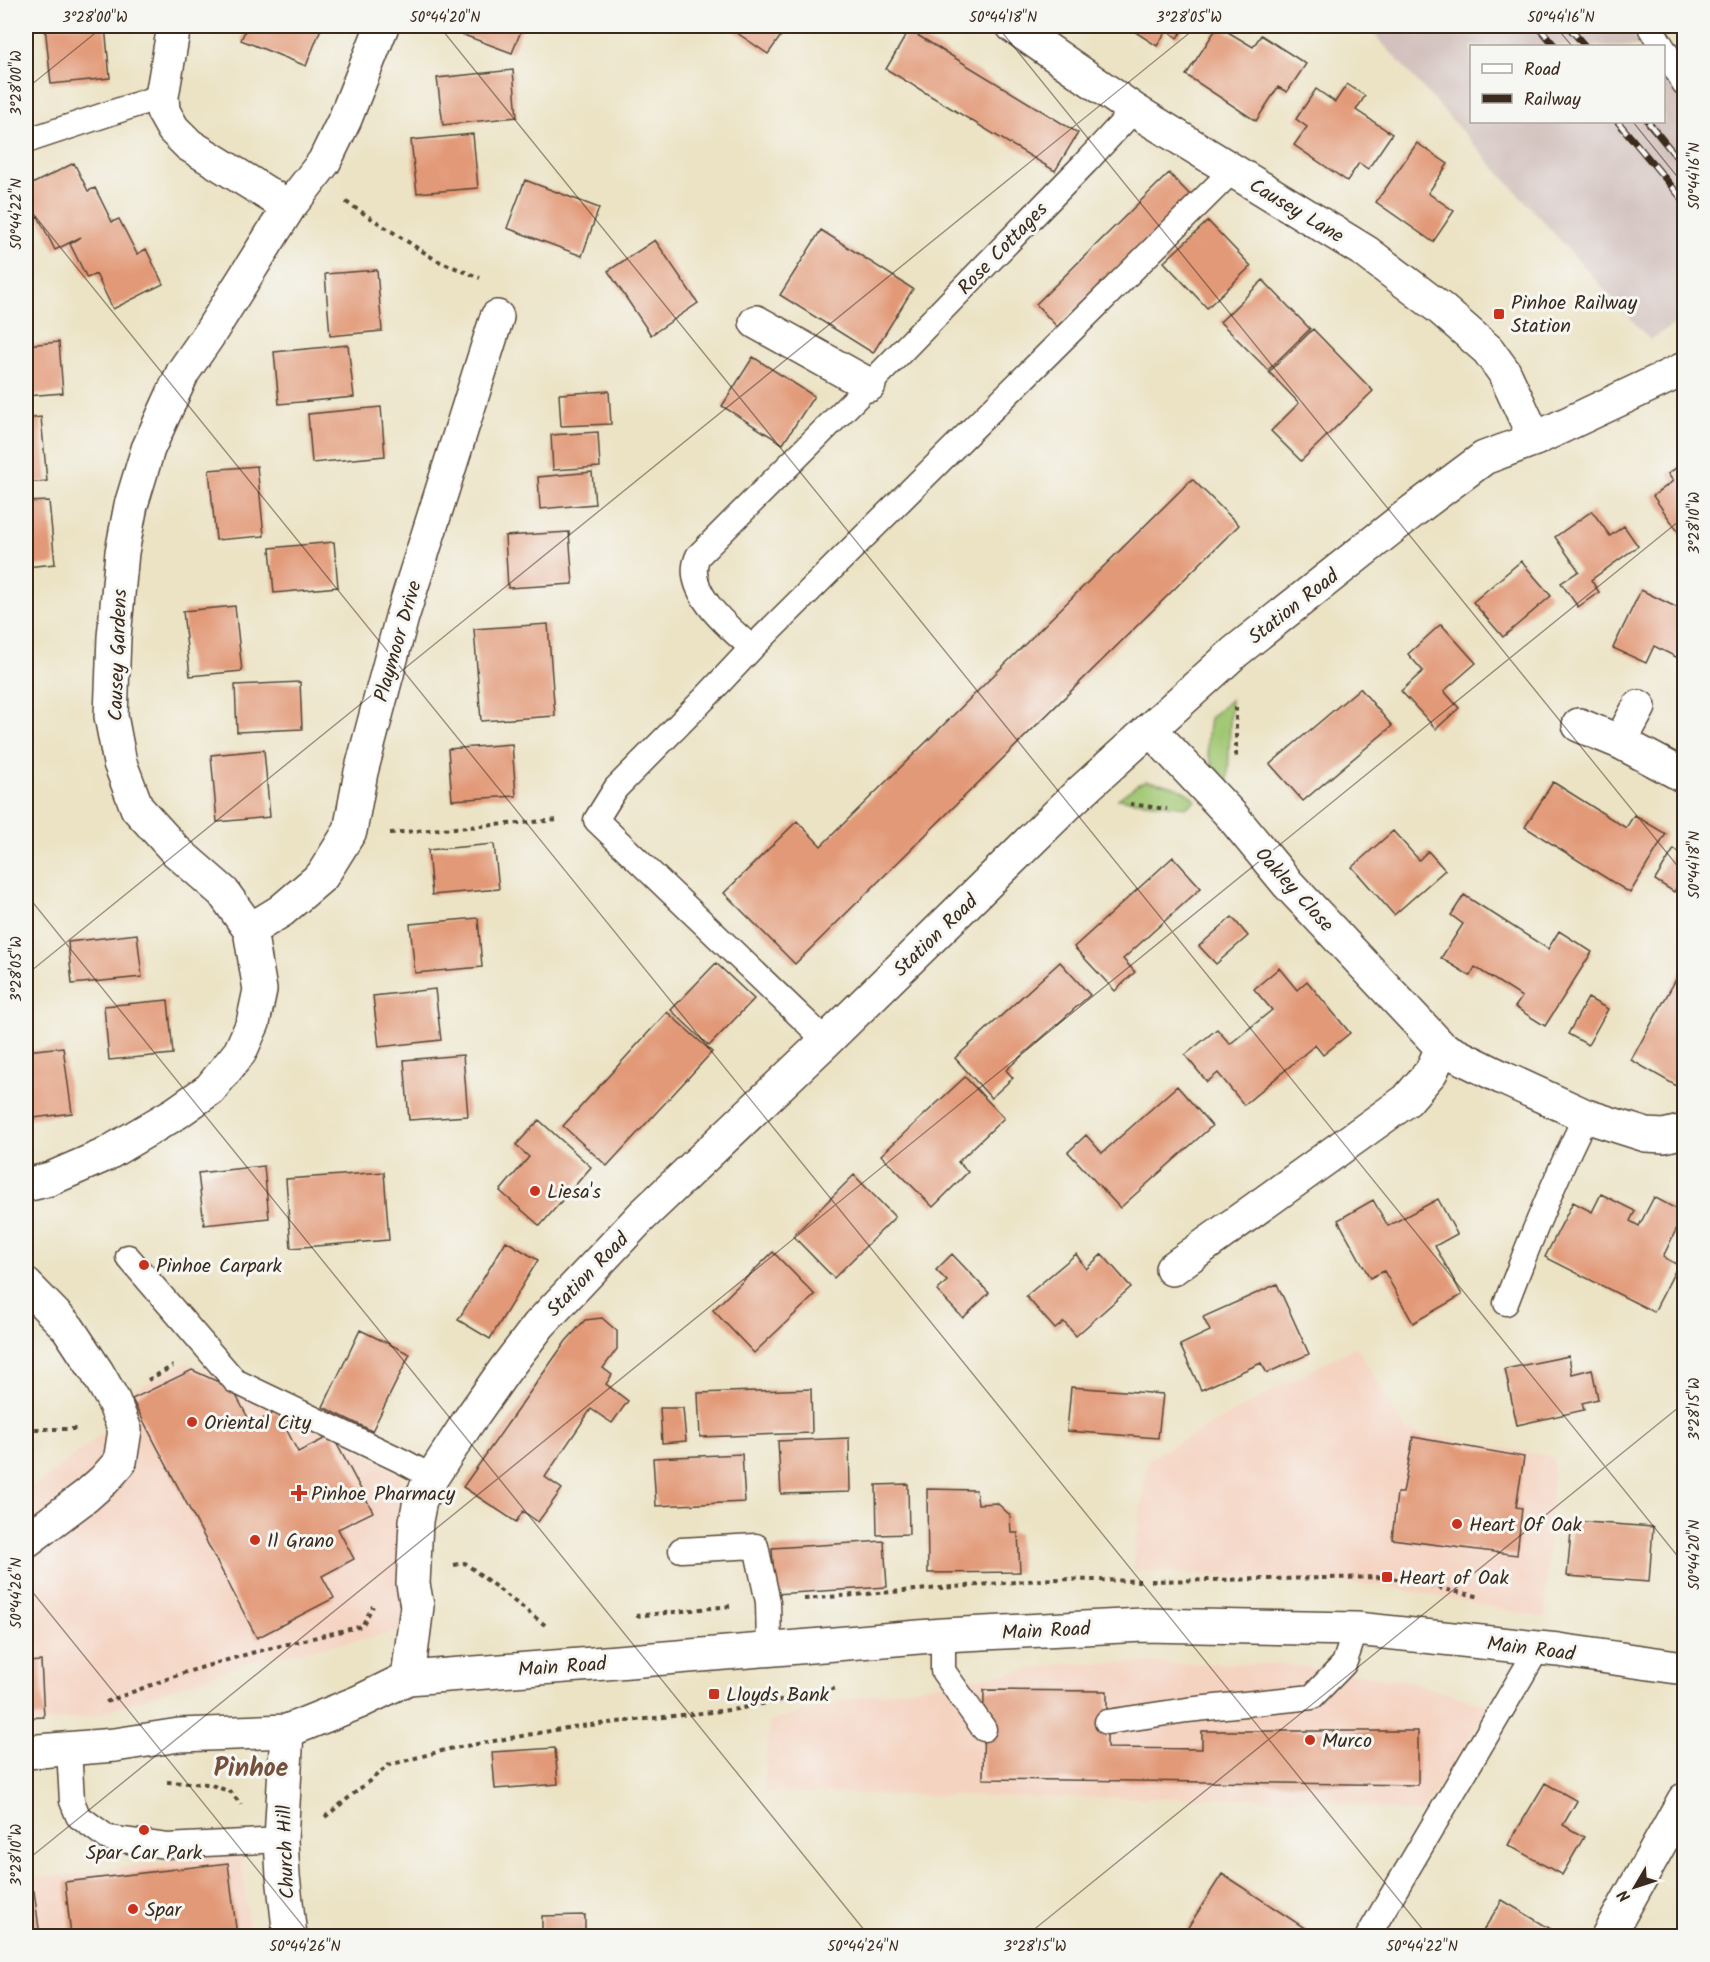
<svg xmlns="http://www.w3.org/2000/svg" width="1710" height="1962" font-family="Kalam,sans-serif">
<rect width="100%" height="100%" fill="#f6f6f2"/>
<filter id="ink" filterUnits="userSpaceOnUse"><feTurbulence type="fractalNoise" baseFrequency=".0167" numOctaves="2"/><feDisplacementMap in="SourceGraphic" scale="12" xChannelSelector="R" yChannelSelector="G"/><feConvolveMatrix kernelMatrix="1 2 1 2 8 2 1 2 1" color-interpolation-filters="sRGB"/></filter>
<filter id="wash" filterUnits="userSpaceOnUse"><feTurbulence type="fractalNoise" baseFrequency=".008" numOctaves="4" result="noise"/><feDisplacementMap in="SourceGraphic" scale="24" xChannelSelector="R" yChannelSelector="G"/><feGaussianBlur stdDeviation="1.35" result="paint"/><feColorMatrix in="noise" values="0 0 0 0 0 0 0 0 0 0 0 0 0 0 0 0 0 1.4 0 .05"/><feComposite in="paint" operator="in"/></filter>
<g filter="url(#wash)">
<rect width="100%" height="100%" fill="#ece3c5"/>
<path fill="#f5d3c1" d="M1356,1346L1406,1431L1554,1457L1545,1618L1386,1586L1132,1570L1148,1459Z
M187,1363L247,1387L291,1410L401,1475L410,1531L403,1631L253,1661L96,1715L26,1725V1492L114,1425L126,1394Z
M1066,1663L1283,1664L1408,1681L1489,1706L1421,1814L1321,1799L1030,1797L764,1792L769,1722L843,1700Z
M241,1852L250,1936H26V1878L59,1876Z"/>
<path fill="#d1c0bc" d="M1367,26H1625L1643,46H1472V122H1664V71L1684,96V318L1650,340Z"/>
<path fill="#9fc670" stroke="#6d7847" stroke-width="1.5" d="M1231,699L1228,782C1203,760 1206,748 1210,718Z
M1146,781C1167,784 1181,786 1196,800L1187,807L1118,799L1137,785Z"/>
<g id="blocks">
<path fill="#e29977" d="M45,26H105L110,78L51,84Z
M247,26H322L306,66L241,40Z
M446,26H523L512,53L445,28Z
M727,26H788L768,54Z
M1126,26H1186L1177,38L1167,30L1157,46Z
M1218,26L1253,47L1261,35L1306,64L1287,92L1278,87L1256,121L1186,75Z
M909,30L1078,133L1055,171L886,69Z
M513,70L517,117L443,125L437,78Z
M1347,84L1365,96L1356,110L1392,134L1368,169L1359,163L1347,181L1294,145L1307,127L1296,119L1316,89L1335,102Z
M473,134L478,188L417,193L411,140Z
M1417,143L1448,164L1428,193L1454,211L1433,242L1376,202Z
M74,163L88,191L95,188L112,222L119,219L137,254L146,249L163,284L113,309L96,274L87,278L70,244L81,237L55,250L38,216L31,220L26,209V187Z
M1169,173L1191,196L1057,327L1036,304Z
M525,180L599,208L582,256L507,228Z
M1208,221L1251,266L1207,308L1164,262Z
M821,230L913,289L873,353L780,295Z
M655,240L698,303L651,335L608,271Z
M377,270L382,331L330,336L325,274Z
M1263,280L1310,329L1268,370L1220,322Z
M1313,329L1373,391L1301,461L1271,431L1299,403L1269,372Z
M59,342L63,393L26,396V345Z
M348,345L354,397L279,404L274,352Z
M753,357L814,396L783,444L722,406Z
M609,391L611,424L561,426L559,394Z
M381,407L385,456L312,463L308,414Z
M41,417L47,481L26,483V419Z
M598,432L600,467L553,470L551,435Z
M1684,462V540L1653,496L1673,481L1668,474Z
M257,466L264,536L216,540L209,470Z
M592,472L595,504L540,509L538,477Z
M1192,479L1239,525L795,964L724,893L797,821L821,846Z
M49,501L55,564L26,567V502Z
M1592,511L1610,536L1624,526L1638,546L1591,580L1599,592L1578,607L1561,583L1579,571L1555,537Z
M569,532L573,584L508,588L505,536Z
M334,542L338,587L274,593L270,548Z
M1521,561L1551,596L1503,637L1473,602Z
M1641,590L1684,611V645L1678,658L1654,646L1646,663L1613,648Z
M235,606L242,671L190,676L183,611Z
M548,624L555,716L481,721L474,629Z
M1441,624L1476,663L1444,691L1459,708L1436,729L1401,691L1423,671L1408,654Z
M300,682L302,729L237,732L235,685Z
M1360,688L1392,726L1303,801L1270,764Z
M512,744L516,796L452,800L448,749Z
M264,750L270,817L217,822L211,755Z
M1553,782L1626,828L1634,815L1666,834L1630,893L1525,827Z
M1393,831L1419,860L1428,851L1445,870L1394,915L1352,867Z
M494,844L499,889L432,895L428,850Z
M1674,849L1684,856V874L1674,892L1655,880Z
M1173,857L1201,888L1123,959L1135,972L1115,991L1074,947Z
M1464,895L1548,949L1559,931L1592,952L1545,1026L1515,1007L1522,997L1475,967L1470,976L1441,958L1463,924L1451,915Z
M1232,917L1248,936L1216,964L1199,946Z
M478,918L482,967L415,973L410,924Z
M137,934L142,977L72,984L68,942Z
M1060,962L1090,995L1006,1070L1013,1078L991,1098L955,1058Z
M716,963L754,999L709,1046L671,1010Z
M1684,965V1079L1680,1088L1631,1060Z
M1279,968L1297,990L1307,981L1350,1033L1323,1055L1315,1045L1244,1105L1218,1073L1207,1082L1185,1055L1217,1029L1230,1044L1272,1010L1254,989Z
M435,989L441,1040L379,1047L373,996Z
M1588,998L1608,1009L1588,1045L1568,1034Z
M168,1000L173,1054L109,1060L104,1006Z
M667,1012L712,1052L607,1166L563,1126Z
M63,1047L72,1113L26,1119V1051Z
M463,1055L468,1116L409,1120L404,1060Z
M965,1077L1004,1118L958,1162L968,1172L933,1207L881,1155Z
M1177,1086L1212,1126L1120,1208L1068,1152L1086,1135L1102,1153Z
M539,1120L591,1167L540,1226L500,1191L529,1157L516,1145Z
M264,1166L269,1218L204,1225L198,1173Z
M384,1172L389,1240L291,1248L286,1179Z
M854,1175L895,1217L834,1278L793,1236Z
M1601,1194L1635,1211L1630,1221L1639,1226L1654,1197L1684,1213L1663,1257L1678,1265L1654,1312L1545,1257L1573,1202L1592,1212Z
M1438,1199L1457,1234L1435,1246L1462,1295L1413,1323L1384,1271L1370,1278L1338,1220L1373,1200L1388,1226Z
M506,1241L538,1260L490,1339L458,1320Z
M773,1252L815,1295L754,1353L713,1310Z
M952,1254L989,1293L963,1318L937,1291L947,1281L936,1270Z
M1076,1254L1086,1269L1102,1254L1131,1287L1076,1336L1064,1322L1055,1329L1026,1296Z
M1277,1284L1309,1354L1267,1373L1261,1363L1201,1390L1180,1345L1210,1331L1203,1317Z
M602,1318L617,1331V1349L603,1368L612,1375L606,1384L628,1401L612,1423L591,1409L545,1477L562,1489L538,1522L523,1511L516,1522L463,1487L566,1341L585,1320Z
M360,1330L410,1354L372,1431L323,1407Z
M1569,1356L1572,1374L1592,1369L1598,1399L1582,1403L1584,1410L1517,1425L1505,1369Z
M192,1370L232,1388L252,1425L277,1411L298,1452L332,1435L373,1512L338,1529L354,1559L322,1576L334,1598L257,1638L132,1399Z
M1071,1387L1163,1394L1158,1438L1067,1431Z
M811,1389L812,1433L700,1437L698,1393Z
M660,1408H683L686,1441L662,1443Z
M1413,1437L1524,1457L1516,1507L1522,1508L1517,1555L1392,1539L1397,1493H1403Z
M849,1438L850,1492L781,1494L778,1441Z
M742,1454L745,1502L656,1506L653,1458Z
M908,1484L909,1534L877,1535L876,1485Z
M927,1489L976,1490L978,1504L997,1503L1010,1515L1011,1533H1018L1020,1572L928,1573Z
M1572,1521L1653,1527L1649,1582L1567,1576Z
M884,1541L887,1587L775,1594L772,1548Z
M41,1661L44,1717L26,1718V1662Z
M984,1690L1107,1691V1748L1202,1749V1731H1418V1785L983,1779Z
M555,1748L558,1784L495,1789L492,1752Z
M1545,1783L1577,1801L1563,1825L1584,1837L1562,1875L1508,1845Z
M228,1863L237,1936H71L65,1882Z
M1222,1874L1314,1934L1312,1936H1199L1187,1929Z
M34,1891L40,1936H26V1892Z
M1502,1900L1554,1931L1550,1936H1480Z
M585,1915V1936H542V1916Z"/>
</g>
</g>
<g filter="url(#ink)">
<use href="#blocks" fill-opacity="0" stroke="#564637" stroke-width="1.5"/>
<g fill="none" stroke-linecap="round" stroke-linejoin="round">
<defs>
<path id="lane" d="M1651,29L1662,46
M1664,49L1684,83
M26,141L162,96
M752,648C729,628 682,590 698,556L869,385L1086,162L1134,110
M826,1041L596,820L616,788L707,696L752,648L1232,171
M128,1257L235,1381L404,1462L432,1477
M1506,1303C1530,1240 1555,1177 1586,1116
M681,1550L756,1546L768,1602L769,1648
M943,1635V1671L984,1729
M1107,1722L1187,1710L1312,1697L1344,1664L1356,1629
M69,1749L72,1801L78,1816L108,1838L167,1846L281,1840
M1368,1936L1538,1648"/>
<path id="street" d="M174,26L162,96L163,111L173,129L189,145L289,207
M1013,26L1134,110L1366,252L1441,309L1488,350L1504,372L1535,439
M756,322L869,385
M1579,725L1620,742L1684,776
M1150,729L1232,816L1288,884L1442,1048L1503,1078L1586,1116L1646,1135L1664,1136L1684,1131
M1620,742L1639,707
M250,930L281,911L322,876L350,831L361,772L402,617L497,317
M26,1185L50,1179L105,1155L176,1113L210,1089L240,1052L253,1023L260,990L250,930L223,892L176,851L137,808L120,763L111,716L114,637L122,552L131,505L148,449L183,372L208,336L289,207L324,162L345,119L382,26
M1172,1269L1407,1100L1431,1072L1442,1048
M26,1285L68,1328L97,1372L113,1400L125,1430L120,1462L104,1480L86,1496L26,1541
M1608,1936L1684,1800"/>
<path id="secondary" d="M408,1678L417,1606L413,1584L416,1521L420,1500L432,1477L468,1422L504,1371L539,1325L642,1216L826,1041L1074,798L1235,652L1413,511L1484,458L1535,439L1684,369
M287,1731L281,1840L283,1876L290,1936
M26,1752L115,1745L179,1735L287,1731L359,1702L408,1678L593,1664L943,1635L1143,1625L1356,1629L1558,1650L1684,1668"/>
</defs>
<use href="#lane" stroke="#564637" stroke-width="27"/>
<use href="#street" stroke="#564637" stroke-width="36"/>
<use href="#secondary" stroke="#564637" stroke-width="36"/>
<path stroke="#564637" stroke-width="4" stroke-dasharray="4.5 4.5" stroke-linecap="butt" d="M346,202L436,260L480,278
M1236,707V760
M1130,804L1167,809
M390,833L559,820
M148,1380L173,1366
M26,1429H79
M454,1565L465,1563L545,1625
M1151,1581L1387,1577L1481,1597
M804,1599L1053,1579L1140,1581
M636,1616L730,1606
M106,1702L183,1673L251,1653L362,1626L373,1606
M167,1782L209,1784L231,1792L241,1805
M325,1817L389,1765L449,1749L572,1727L738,1709L838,1688"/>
<use href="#lane" stroke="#fff" stroke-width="24"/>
<use href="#street" stroke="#fff" stroke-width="33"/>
<use href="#secondary" stroke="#fff" stroke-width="33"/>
<defs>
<path id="rail" d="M1538,26L1555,46
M1568,26L1585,46
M1618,122L1684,201
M1648,122L1684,166"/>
</defs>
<use href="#rail" stroke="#3b2a1e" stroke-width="7"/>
<use href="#rail" stroke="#f6f6f2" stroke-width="4.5" stroke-dasharray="14" stroke-linecap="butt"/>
</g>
</g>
<path fill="none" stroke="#3b2a1e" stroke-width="1.5" stroke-opacity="0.45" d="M439,26L1684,1564M997,26L1684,874M1555,26L1572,46M26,89L104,26M1633,122L1684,185M26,205L1428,1936M26,894L869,1936M26,975L1198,26M26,1584L311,1936M26,1861L1684,517M1026,1936L1684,1403"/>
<g fill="#c8321e" stroke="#f6f6f2" stroke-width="2">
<rect x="1493" y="308" width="12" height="12" rx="3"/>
<circle cx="535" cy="1191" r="6"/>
<circle cx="144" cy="1265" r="6"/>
<circle cx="192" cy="1422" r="6"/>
<path d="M296 1484h6v6h6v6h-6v6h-6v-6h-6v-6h6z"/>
<circle cx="1457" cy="1524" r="6"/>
<circle cx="255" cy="1540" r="6"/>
<rect x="1381" y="1571" width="12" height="12" rx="3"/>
<rect x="708" y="1688" width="12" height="12" rx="3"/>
<circle cx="1310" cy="1740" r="6"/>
<circle cx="144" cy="1830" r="6"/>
<circle cx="133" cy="1909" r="6"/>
</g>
<g text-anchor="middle" stroke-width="6" stroke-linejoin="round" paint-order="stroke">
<g font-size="20" fill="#3b2a1e" stroke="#f6f6f2">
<text transform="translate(1297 210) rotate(31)" y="7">Causey Lane</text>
<text transform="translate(1002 248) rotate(-46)" y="7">Rose Cottages</text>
<text transform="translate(1293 606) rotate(-38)" y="7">Station Road</text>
<text transform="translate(397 641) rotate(-74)" y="7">Playmoor Drive</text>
<text transform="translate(117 655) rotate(-88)" y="7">Causey Gardens</text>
<text transform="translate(1295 889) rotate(48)" y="7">Oakley Close</text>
<text transform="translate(935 935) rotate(-44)" y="7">Station Road</text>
<text transform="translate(587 1274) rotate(-46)" y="7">Station Road</text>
<text transform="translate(1046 1630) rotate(-3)" y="7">Main Road</text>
<text transform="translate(1531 1648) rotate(7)" y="7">Main Road</text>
<text transform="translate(562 1666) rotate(-4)" y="7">Main Road</text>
<text transform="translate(285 1852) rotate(-92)" y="7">Church Hill</text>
</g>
<g font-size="20" fill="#3b2a1e" stroke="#f6f6f2" text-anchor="start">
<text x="1511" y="309">Pinhoe Railway<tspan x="1511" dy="23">Station</tspan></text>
<text x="547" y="1198">Liesa's</text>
<text x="156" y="1272">Pinhoe Carpark</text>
<text x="204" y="1429">Oriental City</text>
<text x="311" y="1500">Pinhoe Pharmacy</text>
<text x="1469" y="1531">Heart Of Oak</text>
<text x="267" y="1547">Il Grano</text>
<text x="1399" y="1584">Heart of Oak</text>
<text x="726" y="1701">Lloyds Bank</text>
<text x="1322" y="1747">Murco</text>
<text x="144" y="1859" text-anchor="middle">Spar Car Park</text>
<text x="145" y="1916">Spar</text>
</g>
<g font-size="26" font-weight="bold" fill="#75513d" stroke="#f6f6f2">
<text x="251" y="1776">Pinhoe</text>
</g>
</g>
<rect width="1710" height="1962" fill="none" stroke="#f6f6f2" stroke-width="66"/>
<rect x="1470" y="45" width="195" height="78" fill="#f6f6f2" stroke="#aba49d" stroke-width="1.5"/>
<rect x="1482" y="64" width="30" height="9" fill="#ffffff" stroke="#aba49d" stroke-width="1.5"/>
<text x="1524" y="75" font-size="18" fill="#3b2a1e">Road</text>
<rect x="1482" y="94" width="30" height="9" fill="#3b2a1e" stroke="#aba49d" stroke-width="1.5"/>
<text x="1524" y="105" font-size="18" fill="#3b2a1e">Railway</text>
<g transform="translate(1635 1887) rotate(231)" stroke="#f6f6f2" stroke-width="4.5" paint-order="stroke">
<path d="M0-4.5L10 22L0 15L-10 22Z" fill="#3b2a1e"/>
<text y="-9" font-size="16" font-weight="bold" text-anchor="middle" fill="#3b2a1e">N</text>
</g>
<rect x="33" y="33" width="1644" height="1896" fill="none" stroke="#3b2a1e" stroke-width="2"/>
<g font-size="15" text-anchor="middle" fill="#3b2a1e">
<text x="95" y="22">3°28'00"W</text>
<text x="445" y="22">50°44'20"N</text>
<text x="1003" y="22">50°44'18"N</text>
<text x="1189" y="22">3°28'05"W</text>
<text x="1561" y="22">50°44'16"N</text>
<text transform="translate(16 83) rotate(-90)" y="5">3°28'00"W</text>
<text transform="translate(1694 176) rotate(-90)" y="5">50°44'16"N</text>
<text transform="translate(16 214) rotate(-90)" y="5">50°44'22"N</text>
<text transform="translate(1694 523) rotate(-90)" y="5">3°28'10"W</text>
<text transform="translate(1694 865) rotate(-90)" y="5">50°44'18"N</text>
<text transform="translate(16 969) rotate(-90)" y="5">3°28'05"W</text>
<text transform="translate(1694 1409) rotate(-90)" y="5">3°28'15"W</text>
<text transform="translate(1694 1555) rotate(-90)" y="5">50°44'20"N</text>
<text transform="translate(16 1593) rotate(-90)" y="5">50°44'26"N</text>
<text transform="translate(16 1855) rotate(-90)" y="5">3°28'10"W</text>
<text x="305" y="1951">50°44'26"N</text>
<text x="863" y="1951">50°44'24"N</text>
<text x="1035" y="1951">3°28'15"W</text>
<text x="1422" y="1951">50°44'22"N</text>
</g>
</svg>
